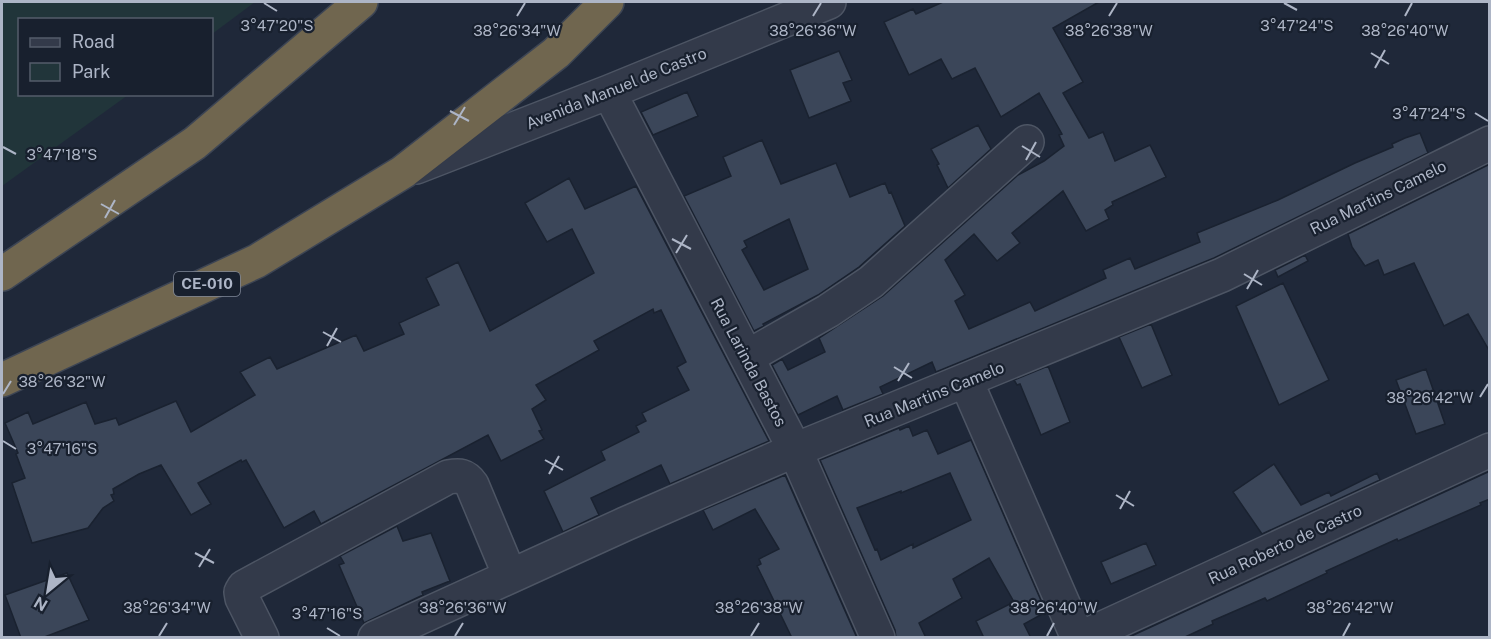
<svg xmlns="http://www.w3.org/2000/svg" width="1491" height="639" font-family="'Public Sans',sans-serif">
<rect width="100%" height="100%" fill="#1f2839"/>
<path fill="#21353a" d="M2,2H255L212,34V20H20V94L128,95L2,186Z"/>
<path fill="#3b4659" stroke="#1a2230" stroke-width="1.5" fill-rule="evenodd" d="M943,2H1099L1053,28L1083,82L1063,93L1089,138L1103,132L1115,161L1150,145L1166,177L1112,202L1113,205L1105,210L1109,219L1086,231L1063,191L1012,233L1020,243L997,261L974,234L945,260L965,295L955,301L969,329L1030,302L1035,311L1106,278L1103,270L1130,258L1135,269L1200,242L1197,233L1278,200L1355,163L1393,147L1392,144L1405,138L1420,133L1428,153L1214,258L936,372L932,362L880,387L883,394L843,410L837,396L798,415L772,365L782,359L788,370L825,352L819,338L883,296L1018,175L1044,161L1064,146L1059,135L1062,134L1039,93L1001,117L975,68L952,79L941,59L909,75L884,22L913,9L916,14Z
M839,51L852,80L843,83L851,101L809,118L790,70Z
M687,92L698,116L653,135L641,112Z
M978,125L991,149L948,188L937,165L939,164L931,149Z
M762,140L781,184L836,163L850,197L885,183L889,193L891,192L905,226L859,267L818,295L763,324L764,326L754,331L684,196L731,176L723,157ZM789,219L808,269L764,290L742,250L747,247L744,241Z
M1490,164V352L1468,314L1444,326L1414,263L1384,275L1378,260L1365,266L1352,247L1348,234Z
M569,178L585,209L636,186L769,441L670,484L661,465L591,498L599,515L563,532L544,491L605,460L601,451L639,432L636,426L646,421L642,413L689,390L677,367L686,362L661,310L654,313L653,309L594,341L599,350L536,385L546,400L532,409L542,430L539,431L544,439L501,461L488,435L321,524L314,511L284,528L246,460L242,462L241,460L198,483L211,504L191,515L161,465L139,474L113,489L114,494L111,495L114,501L103,508L88,528L32,543L12,483L25,478L16,454L18,453L5,423L28,412L33,424L86,402L95,424L116,418L119,425L176,401L191,432L255,395L240,372L270,357L277,369L356,335L364,351L404,334L399,323L439,305L426,278L458,262L490,331L594,273L572,229L547,242L525,203Z
M1305,255L1308,261L1278,277L1275,270Z
M1283,283L1329,380L1279,405L1236,306Z
M1151,324L1172,375L1142,388L1119,337Z
M1048,366L1070,422L1041,435L1020,384L1017,385L1014,380Z
M1426,369L1445,424L1416,434L1396,380Z
M909,426L913,436L927,430L938,454L971,440L1046,612L1024,624L1031,638H984L976,621L1014,602L989,558L953,579L962,598L919,623L926,638H896L895,630L820,460L899,428L900,430ZM950,473L971,520L913,548V544L881,560L877,549L875,550L857,508L901,491V493Z
M1274,464L1301,505L1329,492L1331,496L1377,473L1380,480L1262,534L1233,492Z
M1490,471V499L1480,503L1481,505L1398,541L1397,539L1326,571L1327,573L1267,601L1265,598L1212,621L1213,624L1183,638H1127Z
M785,475L857,638H792L757,566L761,564L759,559L779,549L755,509L713,530L703,510Z
M397,526L403,541L431,533L450,581L422,592L423,595L364,623L339,565L344,563L340,556Z
M1146,543L1156,565L1111,584L1101,562Z
M67,573L89,620L42,638H21L5,595Z"/>
<g fill="none" stroke-linecap="round" stroke-linejoin="round">
<defs>
<path id="minor" d="M609,92L795,450L878,638
M416,167L609,92L829,2
M747,357L828,311L871,282L1027,142
M966,381L1078,638
M262,638L242,598L241,592L244,587L448,477C460,475 465,475 472,485L510,576
M375,638L625,524L795,450L1222,275L1490,143
M1081,638L1490,450"/>
<path id="highway" d="M2,274L195,143L361,2
M2,380L257,261L403,172L556,53L607,2"/>
</defs>
<use href="#minor" stroke="#4d5564" stroke-width="36"/>
<use href="#highway" stroke="#3d4554" stroke-width="36"/>
<use href="#minor" stroke="#333a4a" stroke-width="33"/>
<use href="#highway" stroke="#70664f" stroke-width="33"/>
</g>
<path fill="none" stroke="#adb5c6" stroke-width="2" d="M264,3L277,11M1284,3L1297,10M517,16L525,3M813,16L821,3M1109,16L1117,3M1405,16L1412,3M1371,53L1389,64M1375,68L1385,50M450,111L469,121M1475,113L1488,121M454,125L465,107M1022,146L1040,157M3,147L16,154M1026,160L1036,142M101,204L119,214M105,218L115,200M672,239L691,249M676,253L687,235M1244,274L1262,285M1247,289L1258,270M323,332L341,342M327,346L337,328M894,367L912,378M898,381L909,363M3,394L11,381M1480,397L1488,384M3,441L16,449M545,460L563,470M549,474L559,456M1116,495L1134,506M1120,509L1130,491M195,553L214,563M199,567L210,549M327,628L340,636M159,636L167,623M455,636L463,623M751,636L759,623M1047,636L1054,623M1343,636L1350,623"/>
<g text-anchor="middle" stroke-width="4.5" stroke-linejoin="round" paint-order="stroke">
<rect fill="#18202e" stroke="#808898" stroke-width="1.5" x="174" y="272" width="66" height="24" rx="4.5"/>
<g font-size="15" font-weight="bold" fill="#adb5c6">
<text x="207" y="289">CE-010</text>
</g>
<g font-size="16" fill="#adb5c6" stroke="#18202e">
<text transform="translate(616 88) rotate(-22)" y="6">Avenida Manuel de Castro</text>
<text transform="translate(1378 197) rotate(-26)" y="6">Rua Martins Camelo</text>
<text transform="translate(749 362) rotate(62)" y="6">Rua Larinda Bastos</text>
<text transform="translate(934 394) rotate(-22)" y="6">Rua Martins Camelo</text>
<text transform="translate(1285 544) rotate(-25)" y="6">Rua Roberto de Castro</text>
</g>
</g>
<g font-size="15" text-anchor="middle" fill="#adb5c6" stroke="#18202e" stroke-width="4.5" stroke-linejoin="round" paint-order="stroke">
<text x="277" y="31">3°47'20"S</text>
<text x="1297" y="31">3°47'24"S</text>
<text x="517" y="36">38°26'34"W</text>
<text x="813" y="36">38°26'36"W</text>
<text x="1109" y="36">38°26'38"W</text>
<text x="1405" y="36">38°26'40"W</text>
<text x="1429" y="119">3°47'24"S</text>
<text x="62" y="160">3°47'18"S</text>
<text x="62" y="387">38°26'32"W</text>
<text x="1430" y="403">38°26'42"W</text>
<text x="62" y="454">3°47'16"S</text>
<text x="167" y="613">38°26'34"W</text>
<text x="463" y="613">38°26'36"W</text>
<text x="759" y="613">38°26'38"W</text>
<text x="1054" y="613">38°26'40"W</text>
<text x="1350" y="613">38°26'42"W</text>
<text x="327" y="619">3°47'16"S</text>
</g>
<rect width="1491" height="639" fill="none" stroke="#adb5c6" stroke-width="6"/>
<rect x="18" y="18" width="195" height="78" fill="#18202e" stroke="#545c6b" stroke-width="1.5"/>
<rect x="30" y="38" width="30" height="9" fill="#333a4a" stroke="#545c6b" stroke-width="1.5"/>
<text x="72" y="48" font-size="18" fill="#adb5c6">Road</text>
<rect x="30" y="63" width="30" height="18" fill="#21353a" stroke="#545c6b" stroke-width="1.5"/>
<text x="72" y="78" font-size="18" fill="#adb5c6">Park</text>
<g transform="translate(48 591) rotate(210)" stroke="#18202e" stroke-width="4.5" paint-order="stroke">
<path d="M0-4.5L10 22L0 15L-10 22Z" fill="#adb5c6"/>
<text y="-9" font-size="16" font-weight="bold" text-anchor="middle" fill="#adb5c6">N</text>
</g>
</svg>
